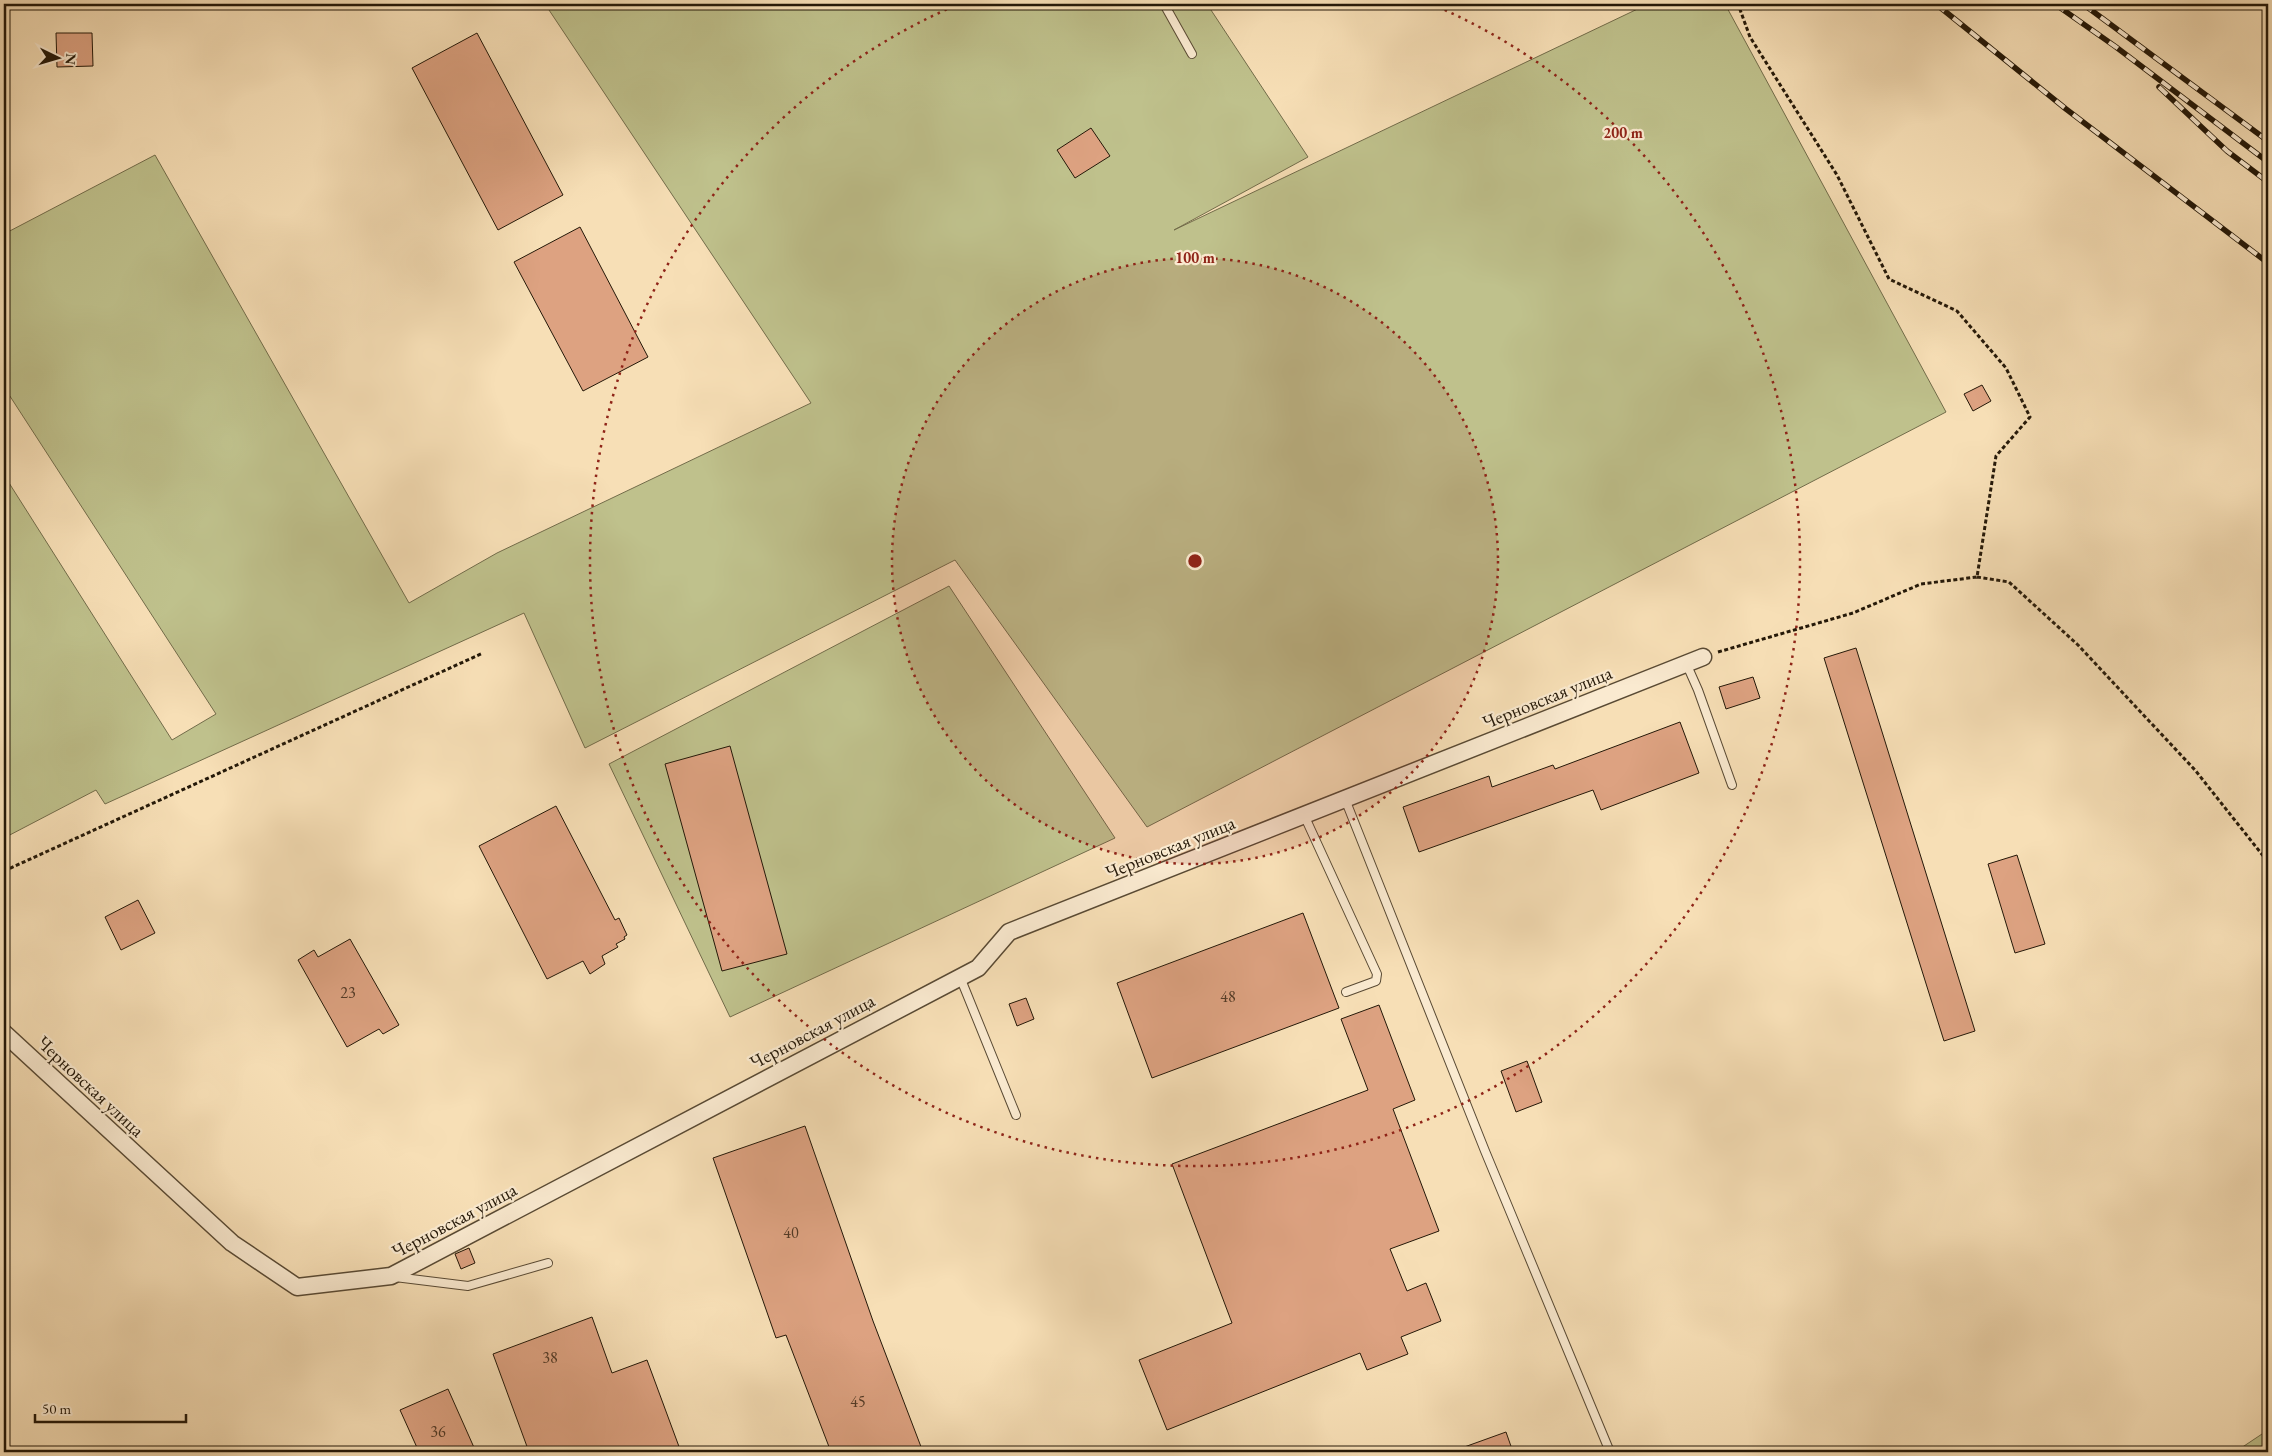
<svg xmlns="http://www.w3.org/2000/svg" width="2272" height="1456" font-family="'EB Garamond',serif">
<rect width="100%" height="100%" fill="#f7dfb6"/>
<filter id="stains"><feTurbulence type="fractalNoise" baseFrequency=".004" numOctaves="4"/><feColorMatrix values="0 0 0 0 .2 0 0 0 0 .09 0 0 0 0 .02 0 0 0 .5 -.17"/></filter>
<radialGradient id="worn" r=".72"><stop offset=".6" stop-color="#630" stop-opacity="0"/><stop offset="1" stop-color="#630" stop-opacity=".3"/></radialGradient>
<path fill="#bfc18c" stroke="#726c4a" d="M545,4H1207L1308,157L1174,230L1648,4H1725L1946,412L1147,827L955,560L585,748L524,613L105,804L96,790L4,838V475L172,740L216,714L4,387V234L155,155L409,603L497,553L811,403Z
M949,586L1115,838L730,1017L609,764Z
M2268,1430V1452H2235Z"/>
<path fill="#dda281" stroke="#241808" d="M56,33H92L93,66L57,67Z
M477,33L563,195L498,230L412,68Z
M1091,128L1110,156L1075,178L1057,150Z
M580,227L648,357L583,391L514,262Z
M1982,385L1991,401L1973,411L1964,394Z
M1856,648L1975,1031L1944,1041L1824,658Z
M1753,677L1760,698L1726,709L1719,687Z
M1680,722L1699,773L1601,810L1593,790L1419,852L1403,807L1489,776L1492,787L1553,765L1555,769Z
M730,746L787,954L722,971L665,764Z
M556,806L615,920L619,918L627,935L624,937L625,939L616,944L618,947L602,956L605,964L590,974L583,961L547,979L479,846Z
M2017,855L2045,944L2015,953L1988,864Z
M138,900L155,933L121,950L105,917Z
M1303,913L1339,1008L1152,1078L1117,983Z
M350,939L399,1025L383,1034L379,1029L347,1047L298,960L314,950L318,957Z
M1026,998L1034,1019L1017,1026L1009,1004Z
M1379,1005L1415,1100L1393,1109L1439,1231L1390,1249L1407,1291L1426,1283L1441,1321L1401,1337L1408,1354L1367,1370L1360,1353L1167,1430L1139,1360L1232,1323L1172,1164L1368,1090L1341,1019Z
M1527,1061L1542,1102L1516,1112L1501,1071Z
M805,1126L873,1321L923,1452H831L786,1335L776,1338L713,1158Z
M469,1248L475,1263L461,1269L455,1254Z
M592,1317L612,1373L647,1360L681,1452H529L493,1354Z
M448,1389L476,1452H419L400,1410Z
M1506,1432L1513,1452H1457L1456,1450Z"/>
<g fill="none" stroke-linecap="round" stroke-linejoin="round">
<defs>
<path id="service" d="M1164,4L1192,54
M1686,663L1698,690L1732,785
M1345,799L1485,1151L1610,1452
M1304,815L1377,974L1376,981L1346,992
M960,977L1016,1115
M395,1277L468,1286L548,1263"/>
<path id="minor" d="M4,1033L232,1243L297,1287L391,1276L978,968L1009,932L1703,657"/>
</defs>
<use href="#service" stroke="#594a34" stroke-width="10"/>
<use href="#minor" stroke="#594a34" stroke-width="19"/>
<path stroke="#241808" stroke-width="3" stroke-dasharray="4 2.5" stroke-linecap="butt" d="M1977,577L2009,582L2078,645L2195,770L2268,862
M1718,652L1853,613L1921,584L1977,577L1996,456L2030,417L2006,368L1957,311L1889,279L1837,175L1750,37L1738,4
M4,871L483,653"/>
<use href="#service" stroke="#faead0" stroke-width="8"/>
<use href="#minor" stroke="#faead0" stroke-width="16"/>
<defs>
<path id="rail" d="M1936,4L2066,109L2268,263
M2055,4L2116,47L2268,162
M2083,4L2268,141
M2159,87L2227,151L2268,182"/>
</defs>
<use href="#rail" stroke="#241808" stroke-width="5.5"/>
<use href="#rail" stroke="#faead0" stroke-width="4" stroke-dasharray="11" stroke-linecap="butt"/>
</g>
<circle cx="1195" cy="561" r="303" fill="#8f2418" fill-opacity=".12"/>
<g fill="none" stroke="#8f2418" stroke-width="2.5" stroke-dasharray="2.5 5">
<circle cx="1195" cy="561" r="303"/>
<path d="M1431 4A605 605 0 1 1 959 4"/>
</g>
<g text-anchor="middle" stroke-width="4.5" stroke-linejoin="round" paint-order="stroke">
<g font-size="16" fill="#523a26">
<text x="348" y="998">23</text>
<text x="1228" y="1002">48</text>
<text x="791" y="1238">40</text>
<text x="550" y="1363">38</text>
<text x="858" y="1407">45</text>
<text x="438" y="1437">36</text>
</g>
<g font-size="19" fill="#241808" stroke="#faead0">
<text transform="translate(1547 697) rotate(-22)" y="7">Черновская улица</text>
<text transform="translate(1170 847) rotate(-22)" y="7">Черновская улица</text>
<text transform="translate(812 1031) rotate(-28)" y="7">Черновская улица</text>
<text transform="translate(91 1086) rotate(43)" y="7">Черновская улица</text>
<text transform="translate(454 1220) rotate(-28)" y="7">Черновская улица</text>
</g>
</g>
<circle cx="1195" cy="561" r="8" fill="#8f2418" stroke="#faead0" stroke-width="2.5"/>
<g font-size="15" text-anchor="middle" font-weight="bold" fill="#8f2418" stroke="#faead0" stroke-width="4.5" stroke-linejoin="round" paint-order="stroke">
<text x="1623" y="138">200 m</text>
<text x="1195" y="263">100 m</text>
</g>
<rect width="2272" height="1456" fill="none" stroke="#f7dfb6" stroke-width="20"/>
<rect x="5" y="5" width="2262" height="1446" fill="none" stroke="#241808" stroke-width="2.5"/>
<rect x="10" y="10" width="2252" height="1436" fill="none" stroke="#241808"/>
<g transform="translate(58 58) rotate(95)" stroke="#faead0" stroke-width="4" paint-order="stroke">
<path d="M0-4L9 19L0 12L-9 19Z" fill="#241808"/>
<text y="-8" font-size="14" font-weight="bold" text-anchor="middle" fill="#241808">N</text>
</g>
<path d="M35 1414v8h151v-8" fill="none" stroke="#241808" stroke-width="2.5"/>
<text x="42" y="1414" font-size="15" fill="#241808" stroke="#faead0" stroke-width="4" paint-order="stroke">50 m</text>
<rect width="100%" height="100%" filter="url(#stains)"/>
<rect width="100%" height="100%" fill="url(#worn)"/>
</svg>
